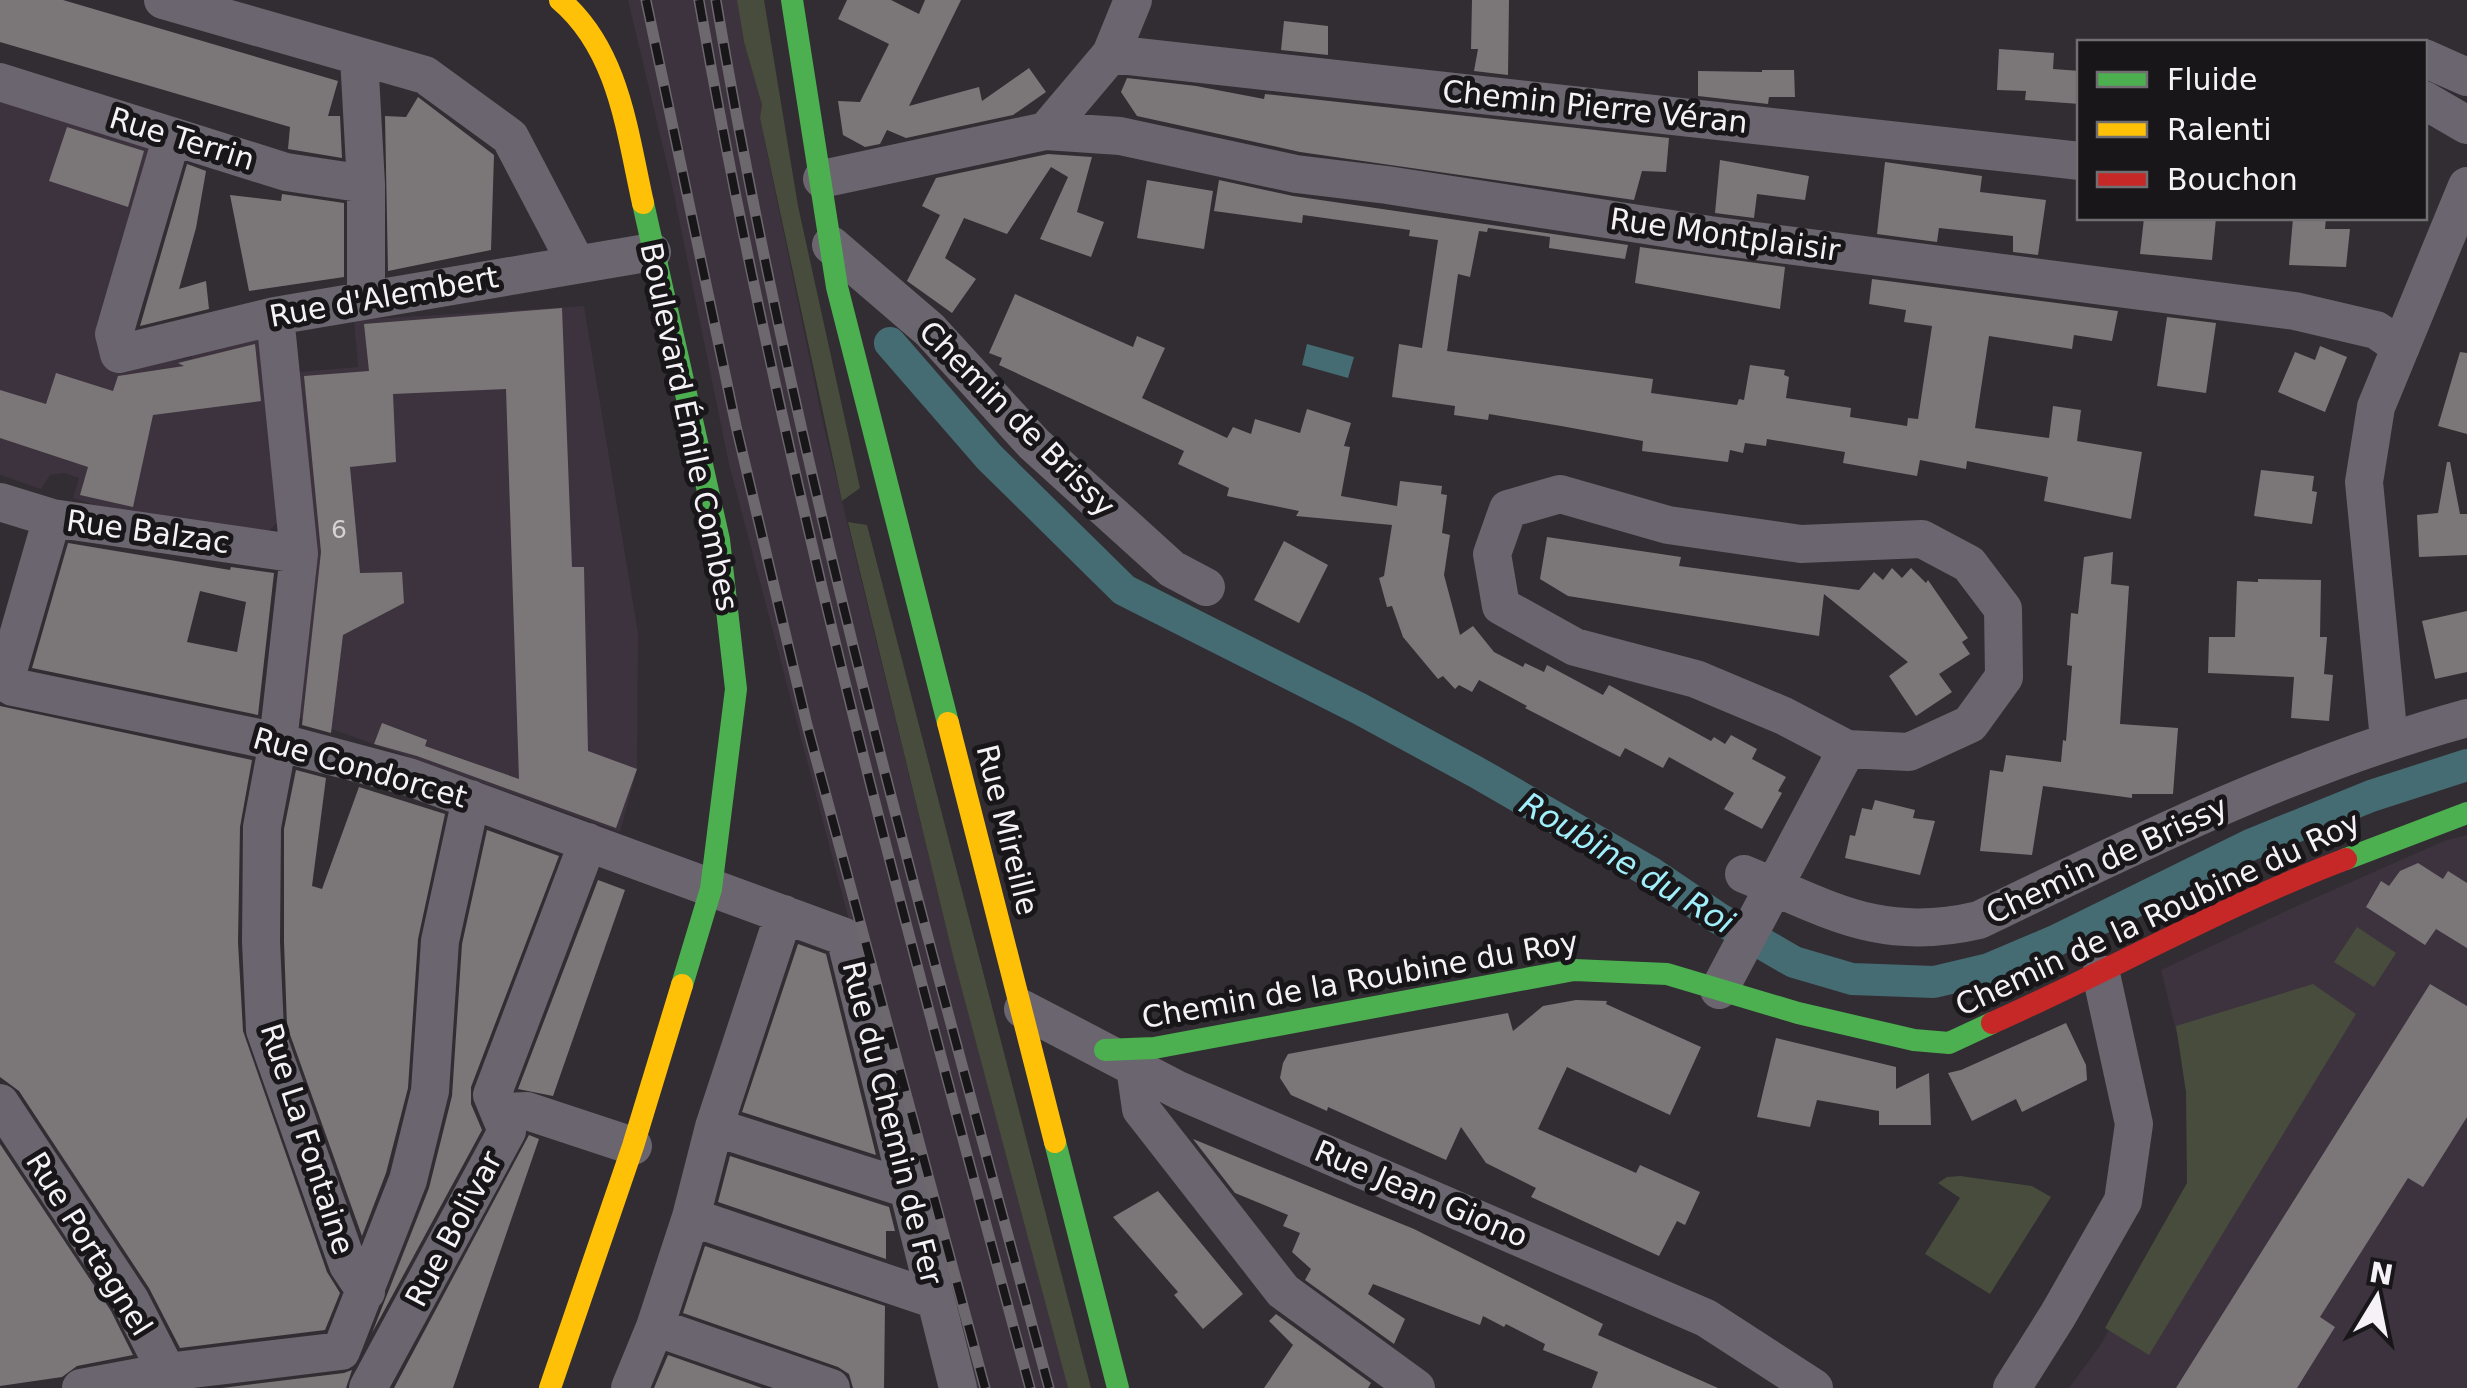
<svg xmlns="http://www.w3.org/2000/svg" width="2467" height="1388" font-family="'DejaVu Sans',sans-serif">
<rect width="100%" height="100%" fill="#312d32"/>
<path fill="#3d333e" d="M628,0H737L744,42L762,105L760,118L823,423L954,960L1068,1388H972L729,464L672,185Z
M0,95L163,147L117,367L192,358L193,345L260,335L284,517L266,533L131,516L73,498L79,478L64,473L50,475L41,489L0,475Z
M584,306L638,633L637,769L620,832L295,716L297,372L358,367L354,320Z
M2467,835V1388H2069L2101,1344L2187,1183L2191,1091L2161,970L2290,909L2444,841Z"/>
<path fill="#484c3c" d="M737,0H764L798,206L860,488L842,501L760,118L762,105L744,42Z
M848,522L867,525L1091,1388H1068L954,960Z
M2357,927L2396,953L2374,987L2334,962Z
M2313,984L2356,1014L2149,1355L2105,1328L2187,1183L2186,1092L2176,1026Z
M1960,1176L2032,1186L2051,1197L1990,1294L1925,1254L1960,1198L1938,1183L1947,1177Z"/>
<path fill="#446c72" d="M1307,344L1354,357L1348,378L1302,365Z"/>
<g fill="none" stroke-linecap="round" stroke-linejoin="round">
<path stroke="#446c72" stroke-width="32" d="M890,343L989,457L1124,590L1360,709L1476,772L1650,872L1718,918L1794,962L1852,979L1934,982L1989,969L2055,941L2250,845L2371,796L2467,765"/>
</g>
<path fill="#7b7778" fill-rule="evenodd" d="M0,0H63L338,81L328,116H340L342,158L288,149L290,127L0,42Z
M847,0H891L919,14L925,0H961L909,106L979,87L982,101L1029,68L1046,92L1013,115L906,138L887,130L880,144L865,147L843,135L838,101L860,102L889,44L838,19Z
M1472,0H1509L1508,75L1474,71L1478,49H1471Z
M1284,21L1328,26V55L1281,50Z
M1999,49L2054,53L2053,69L2080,71V104L2025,100L2026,91L1997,90Z
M1762,70H1794L1795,97H1769L1768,104L1698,96V71L1762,72Z
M1127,78L1196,86L1264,99L1265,94L1669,138L1666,172L1642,171L1634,200L1300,152L1137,116L1121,92Z
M418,97L494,155L491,250L388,271L385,116L406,117Z
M67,127L144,151L128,207L49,181Z
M1048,154L1092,157L1077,212L1104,222L1091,257L1040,239L1068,177L1051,167L1007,234L964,218L945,258L976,279L952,313L907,281L940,215L922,206L936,178Z
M1720,160L1809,176L1805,200L1757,194L1754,218L1715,213Z
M1885,162L1982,176L1980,192L2046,200L2038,255L2013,252V236L1939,228L1937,242L1877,234Z
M187,164L206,171L196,228L179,289L206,281L209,309L140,326Z
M1147,180L1213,191L1204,249L1137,238Z
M1219,180L1293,196L1628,245L1625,259L1549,248L1550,237L1488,228L1487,232L1479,231L1470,277L1458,274L1447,351L1653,379L1651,393L1737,405L1739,399L1744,400L1750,365L1785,370L1784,375L1789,377L1786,398L1851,408L1850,417L1907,426L1908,418L1918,419L1932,326L1904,322L1906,310L1869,304L1872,279L2118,311L2112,341L2074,335L2072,349L1989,336L1975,428L2049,438L2053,406L2081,410L2077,441L2142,452L2131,519L2044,501L2048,477L1967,461L1966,469L1920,460L1917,476L1843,463L1845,452L1767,439L1766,446L1745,443L1743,453L1730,450L1728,462L1642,451L1643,441L1561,426L1489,414L1488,420L1454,415L1455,406L1392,397L1399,344L1422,348L1438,240L1409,236L1410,230L1303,215L1302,223L1214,211Z
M282,194L344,203V277L249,291L230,195L281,201Z
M2144,218H2216L2212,260L2140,254Z
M2293,218H2326L2325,229H2350L2346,267L2289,265Z
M1640,247L1785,267L1780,309L1635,283Z
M1015,294L1133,347L1137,336L1165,348L1142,398L1227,438L1233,427L1251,434L1255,419L1300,433L1307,409L1351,423L1344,446L1350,447L1341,496L1397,506L1400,481L1442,486L1441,494L1447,495L1442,533L1450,535L1444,575L1460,635L1473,626L1494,652L1523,667L1525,663L1544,672L1547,665L1603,695L1609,685L1711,741L1714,737L1725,744L1731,735L1757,749L1752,759L1786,777L1778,791L1782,793L1762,829L1724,809L1734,793L1669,757L1663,768L1625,748L1620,757L1525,708L1527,706L1479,680L1472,692L1459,685L1455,689L1443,676L1438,679L1403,637L1392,606L1387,607L1379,578L1384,576L1392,525L1296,516L1299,511L1227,496L1229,488L1178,464L1184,451L999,365L1002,358L989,353Z
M562,308L572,567H584L588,751L637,769L616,828L417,756L374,744L382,723L427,740L425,746L519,779L506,389L393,394L396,462L350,467L360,573L402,572L404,603L343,635L331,733L302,725L321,552L304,376L369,371L364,324Z
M2167,317L2216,323L2206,393L2157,386Z
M255,344L261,401L153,415L133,507L80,495L88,467L0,438V390L46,404L56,373L113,391L118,376L184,366L178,363Z
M2320,346L2347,357L2325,412L2278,392L2295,352L2315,360Z
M2460,352L2467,353V434L2438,426Z
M2447,462H2450L2460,514H2467V555L2419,557L2417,515L2438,513Z
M2261,470L2314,476L2312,491L2317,492L2312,524L2254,516Z
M1547,537L1681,557L1679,566L1859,590L1874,572L1883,580L1892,568L1902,578L1911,568L1926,583L1928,580L1968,638L1962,642L1970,654L1939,674L1952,692L1916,716L1889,676L1908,662L1824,594L1819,636L1568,596L1540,579Z
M1284,541L1328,565L1299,623L1254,600Z
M68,543L230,570L231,567L274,573L258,715L32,668ZM200,591L246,602L237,652L187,642Z
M2113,552L2111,584L2129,586L2120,724L2178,728L2173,794H2132V798L2043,786L2032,855L1980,851L1990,770L2003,772L2006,755L2061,762L2063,740L2066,741L2072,666L2067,665L2071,613L2078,614L2084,557Z
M2258,579L2321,580L2320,637H2327L2324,674L2333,675L2329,721L2291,718L2294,677L2208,673L2209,637H2235L2237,581L2258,582Z
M2467,611V672L2435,679L2422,621Z
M0,706L252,760L240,827L238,942L243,1031L327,1272L340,1293L325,1330L180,1348L149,1288L19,1091L0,1077Z
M296,770L326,778L312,886L322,889L359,787L445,814L418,939L408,1088L386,1173L362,1236L287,1026L284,942V829Z
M1875,800L1915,810L1913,818L1935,821L1920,875L1845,858L1850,835L1855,836L1862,808L1872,810Z
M487,830L559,856L471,1087V1104L482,1130L372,1333L429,1188L452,1096L462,944Z
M2418,863L2443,879L2448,871L2467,883V948L2436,929L2425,945L2366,907L2381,881L2389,886L2400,871Z
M598,880L625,890L553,1096L518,1089Z
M798,944L826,954L876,1155L742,1112Z
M2430,984L2467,1006V1117L2423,1187L2408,1178L2320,1317L2335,1327L2297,1388H2176Z
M1576,1000L1607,1001L1606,1004L1701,1047L1670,1115L1567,1067L1538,1129L1636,1173L1640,1165L1700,1192L1685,1225L1677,1221L1659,1256L1531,1197L1536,1188L1486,1163L1461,1127L1446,1160L1328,1107L1327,1111L1291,1095L1280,1078L1283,1063L1288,1054L1508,1013L1513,1031L1543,1006Z
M2066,1023L2086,1065L2087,1080L2022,1112L2016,1099L1972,1121L1948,1073L1961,1070Z
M1776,1038L1896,1067V1089L1929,1073L1931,1125H1879V1111L1817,1100L1810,1127L1757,1117Z
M529,1135L539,1139L453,1388H394Z
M1193,1139L1414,1229L1603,1324L1598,1335L1718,1388H1592L1598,1372L1543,1350L1545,1344L1506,1324L1504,1327L1483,1316L1480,1325L1373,1284L1368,1294L1405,1319L1394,1344L1305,1280L1311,1269L1292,1252L1300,1233L1283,1226L1288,1215L1235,1193Z
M0,1144L111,1311L133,1355L77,1366L62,1377L0,1386Z
M730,1156L889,1207L895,1231H886V1259L718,1202Z
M1158,1191L1243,1294L1203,1329L1174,1295L1178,1292L1113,1217Z
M705,1246L885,1306L884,1388H853L849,1374L838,1367L683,1313Z
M1276,1314L1371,1383L1368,1388H1264L1293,1345L1269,1321Z
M668,1355L762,1388H654Z
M352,1370L346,1388H222L344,1373Z"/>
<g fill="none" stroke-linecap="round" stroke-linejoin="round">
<path stroke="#6a656e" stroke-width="38" d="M163,0L425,75L510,137L576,263
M1111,54L2080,161
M359,57L366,184V300
M2424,58L2467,77
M0,82L286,172L366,184
M2424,100L2467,125
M1046,131L1120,136L1296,174L1387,185L1710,235L2295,311L2376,330L2401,347
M172,136L114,334L119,354L275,316L652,252
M822,179L1046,131L1111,54L1133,0
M831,245L930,330L1034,444L1172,569L1206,587
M275,316L299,554L278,742L262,827L261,942L265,1030L348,1265L366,1292
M1560,494L1668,525L1801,544L1922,539L1969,564L2003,609L2004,677L1970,724L1909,752L1847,749L1784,716L1696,679L1575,647L1501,606L1492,554L1508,509Z
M0,502L52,518L299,554
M0,680L13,687L278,742L409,777L845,937L958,1388
M5,681L52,518
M2389,740L2364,482L2376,407L2467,186
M1744,874C1831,910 1881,943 1979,920C2138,843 2296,765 2467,718
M1719,990L1847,749
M1023,1009L1178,1090L1706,1318L1814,1388
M1135,1067L1141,1109L1283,1291L1416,1388
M0,1103L130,1300L175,1388
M499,1112L527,1111L633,1146
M714,1127L908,1189
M691,1217L936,1300
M655,1327L831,1388
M81,1388L167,1372L341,1351L408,1180L430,1091L440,941L471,799
M368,1388L507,1131L492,1095L588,842
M630,1388L655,1327L691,1217L714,1127L784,914
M2012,1388L2058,1315L2123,1201L2134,1124L2101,974"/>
<path stroke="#4caf50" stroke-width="22" d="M792,0L837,287L948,723
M643,203L719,540L736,689L711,889L682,985
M2346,859L2467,813
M1105,1050L1154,1048L1574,970L1667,974L1798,1013L1914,1040L1949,1043L1992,1023
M1055,1142L1118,1388"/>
<path stroke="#ffc107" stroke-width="22" d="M560,0C619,50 627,132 643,203
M948,723L1055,1142
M550,1388L633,1146L682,985"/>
<path stroke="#c62828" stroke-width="22" d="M1992,1023C2111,970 2225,905 2346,859"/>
<defs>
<path id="rail" d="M646,0L736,426L807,725L985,1388
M699,0C781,469 906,928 1030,1388
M716,0C795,469 926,929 1049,1388"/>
</defs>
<use href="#rail" stroke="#6c686e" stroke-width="11"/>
<use href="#rail" stroke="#181619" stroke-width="8" stroke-dasharray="22" stroke-linecap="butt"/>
</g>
<g text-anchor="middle" stroke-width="10" stroke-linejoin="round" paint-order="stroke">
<g font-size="25" fill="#d6d2d6">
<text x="339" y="538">6</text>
</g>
<g font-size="30" fill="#f5f1f6" stroke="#181619">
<text transform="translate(1595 107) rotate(6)" y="10">Chemin Pierre Véran</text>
<text transform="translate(182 139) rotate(17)" y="10">Rue Terrin</text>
<text transform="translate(1725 235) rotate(8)" y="10">Rue Montplaisir</text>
<text transform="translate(384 297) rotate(-10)" y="10">Rue d'Alembert</text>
<text transform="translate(1017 419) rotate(45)" y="10">Chemin de Brissy</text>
<text transform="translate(689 427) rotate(78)" y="10">Boulevard Émile Combes</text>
<text transform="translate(148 532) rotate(8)" y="10">Rue Balzac</text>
<text transform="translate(360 768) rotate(16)" y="10">Rue Condorcet</text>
<text transform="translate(1007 830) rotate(76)" y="10">Rue Mireille</text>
<text transform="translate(2107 860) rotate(-25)" y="10">Chemin de Brissy</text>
<text transform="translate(2158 914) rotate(-25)" y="10">Chemin de la Roubine du Roy</text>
<text transform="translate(1360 980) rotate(-10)" y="10">Chemin de la Roubine du Roy</text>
<text transform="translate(892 1123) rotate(76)" y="10">Rue du Chemin de Fer</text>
<text transform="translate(307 1139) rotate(72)" y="10">Rue La Fontaine</text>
<text transform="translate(1421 1194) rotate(23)" y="10">Rue Jean Giono</text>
<text transform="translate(454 1229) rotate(-62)" y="10">Rue Bolivar</text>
<text transform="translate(89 1244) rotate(58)" y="10">Rue Portagnel</text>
</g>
<g font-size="32" font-style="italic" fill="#a0effb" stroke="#181619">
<text transform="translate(1627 863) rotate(31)" y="11">Roubine du Roi</text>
</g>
</g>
<rect x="2077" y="40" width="350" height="180" fill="#181619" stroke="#706e71" stroke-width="2.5"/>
<rect x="2097" y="72" width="50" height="15" fill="#4caf50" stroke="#706e71" stroke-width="2.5"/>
<text x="2167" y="90" font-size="30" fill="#f5f1f6">Fluide</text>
<rect x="2097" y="122" width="50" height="15" fill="#ffc107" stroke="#706e71" stroke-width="2.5"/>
<text x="2167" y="140" font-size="30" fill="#f5f1f6">Ralenti</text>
<rect x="2097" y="172" width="50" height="15" fill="#c62828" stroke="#706e71" stroke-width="2.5"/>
<text x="2167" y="190" font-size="30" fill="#f5f1f6">Bouchon</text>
<g transform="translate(2377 1298) rotate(10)" stroke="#181619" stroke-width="8" paint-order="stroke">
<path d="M0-8L18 38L0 25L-18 38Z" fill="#f5f1f6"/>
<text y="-15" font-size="28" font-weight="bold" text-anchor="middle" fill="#f5f1f6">N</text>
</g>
</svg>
